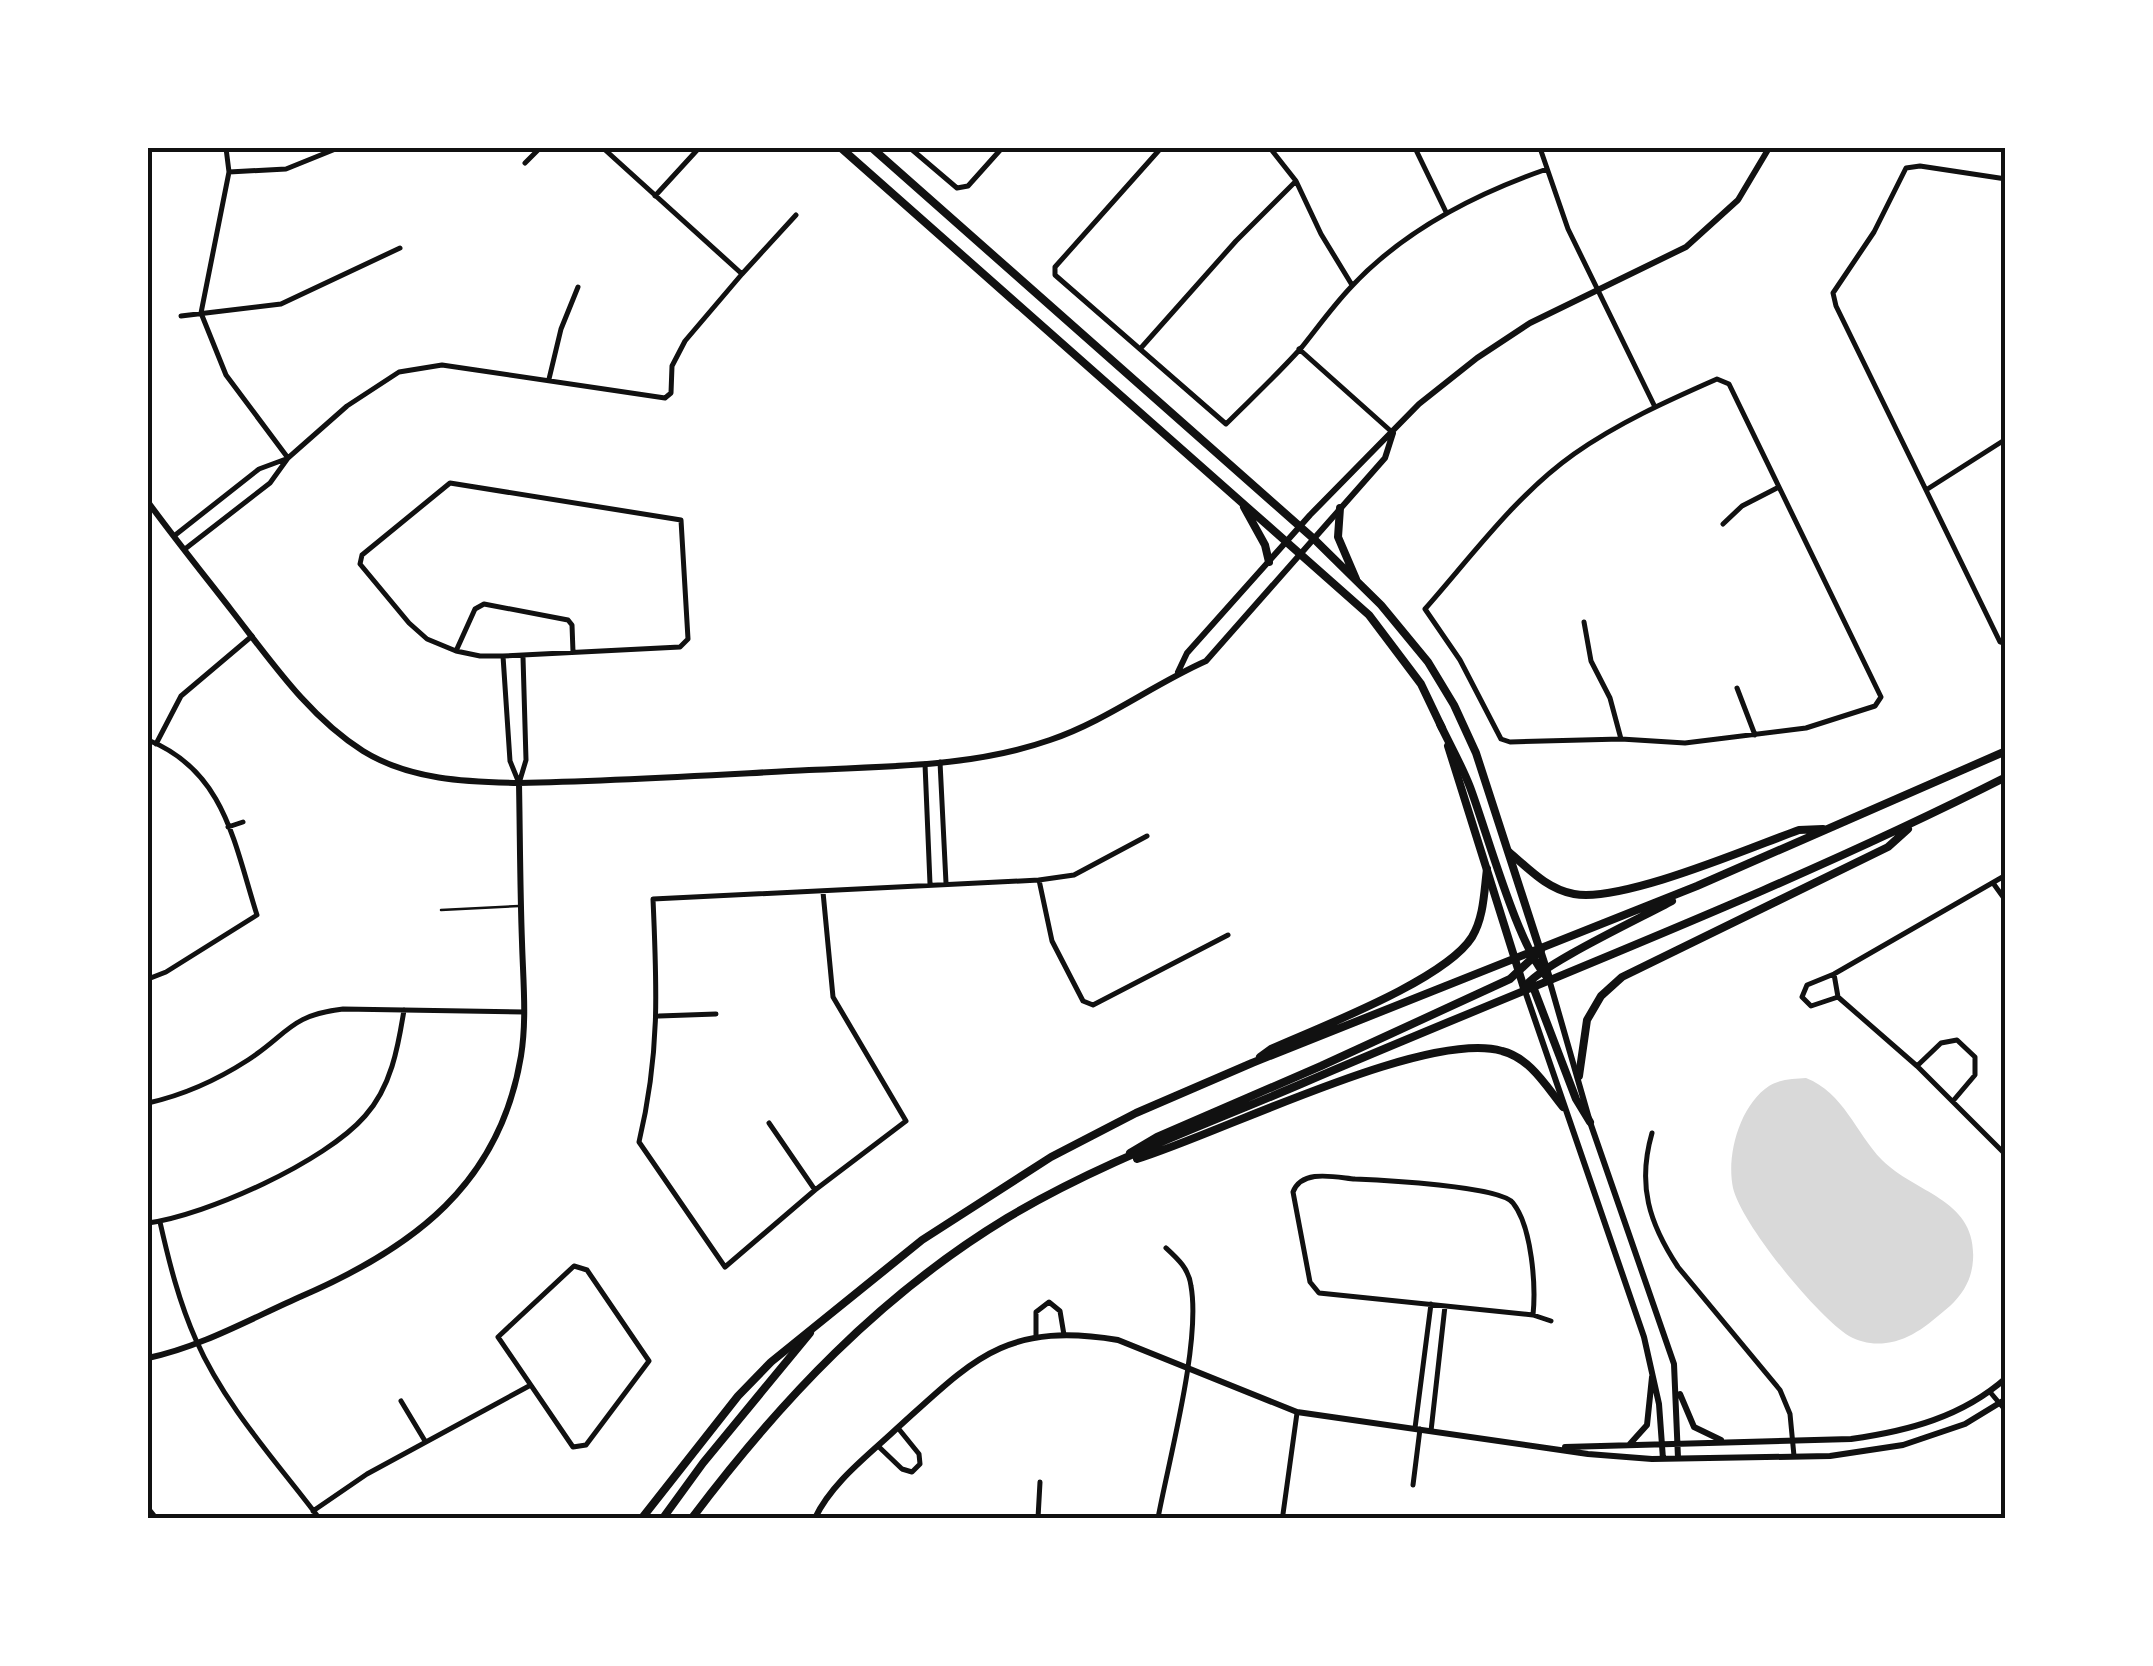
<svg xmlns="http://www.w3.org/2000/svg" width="2153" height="1666" font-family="'Archivo Narrow',sans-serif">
<rect width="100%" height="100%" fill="#fff"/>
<path fill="#d9d9d9" d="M1806,1078C1844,1093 1855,1132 1882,1160C1916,1194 1977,1199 1973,1260C1972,1278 1964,1293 1950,1306C1931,1322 1912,1340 1886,1343C1873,1345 1860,1342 1849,1336C1817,1316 1742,1225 1733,1188C1726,1155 1740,1105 1769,1086C1780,1079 1794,1079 1806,1078Z"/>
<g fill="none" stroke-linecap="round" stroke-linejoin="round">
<path stroke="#111" stroke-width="2.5" d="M441,910L519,906"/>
<path stroke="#111" stroke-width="5" d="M226,148L229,172L201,313L226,375L288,458
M910,148L957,188L968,186L1002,148
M1161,148L1055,267V275L1226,424C1251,399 1278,374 1302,347C1318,327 1333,306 1351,287C1404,230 1475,194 1547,169
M1270,148L1296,181L1321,234L1352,285
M1415,148L1446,212
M1540,148L1568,229L1655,407
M525,163L540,148
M229,172L286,169L338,148
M2006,179L1920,166L1906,168L1874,232L1833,293L1836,306L1926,490L2006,439
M655,196L699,148
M742,274L796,215
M181,316L281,304L400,248
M1140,349L1236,241L1296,181
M1299,349L1393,433
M549,379L561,329L578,287
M1717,379L1729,384L1881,697L1875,706L1806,728L1685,743L1621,739L1510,742L1501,739L1460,660L1425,609C1471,557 1516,495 1574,454C1618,423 1667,401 1717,379Z
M450,483L681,520L688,639L680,647L503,656H480L456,651L427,639L409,623L360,564L362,555Z
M1926,490L2000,642L2006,644
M1723,524L1742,506L1777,488
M174,536L259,469L286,459
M185,549L270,483L288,458L347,406L399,372L442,365L665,398L671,393L672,366L685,341L742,274L603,148
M1584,622L1591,661L1610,698L1621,739
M456,651L475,609L484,604L568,620L572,625L573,652
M503,656L510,761L519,783
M1737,688L1755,735
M148,740C225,771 234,843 257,915L166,972L148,979
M156,744L181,696L252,636
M940,762L946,883
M925,764L930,884
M520,780L526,760L523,657
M228,827L243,822
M1039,880L1052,941L1083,1001L1093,1005L1228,935
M1993,883L2006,901
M823,892L833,997L906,1121L815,1190L725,1267L639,1142C660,1054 657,988 653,899L1039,880L1074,875L1147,836
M1834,974L1838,997L1917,1066L2006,1155
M1838,997L1811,1006L1802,997L1807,985L1834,974L2006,875
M659,1016L716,1014
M1917,1066L1941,1043L1957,1040L1975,1057V1075L1953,1101
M148,1103C184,1095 217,1080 248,1060C288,1034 290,1015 343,1009L524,1012
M769,1123L815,1190
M1652,1133C1637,1185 1649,1223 1678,1267L1780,1390L1790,1414L1794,1456
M160,1222C169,1262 179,1302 196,1340C225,1406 276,1461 319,1518
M148,1223C207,1215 325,1162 365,1116C391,1087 398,1048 404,1010
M574,1266L587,1270L649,1361L586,1445L573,1447L498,1337Z
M1533,1315C1536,1286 1532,1227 1513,1203C1501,1186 1380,1180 1355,1179C1334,1177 1302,1169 1293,1192L1310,1282L1319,1293L1533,1315L1551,1321
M1036,1336V1312L1049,1302L1060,1311L1064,1335
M1990,1392L2006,1411
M401,1401L425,1441
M1415,1428L1431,1304
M1431,1431L1445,1306
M878,1446L902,1469L912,1472L920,1464L919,1454L898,1428
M1413,1485L1420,1429
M148,1508L156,1518
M313,1511L367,1474L529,1386
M1283,1514L1297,1413
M1038,1518L1040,1482
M1158,1518C1169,1459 1201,1342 1191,1286C1189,1269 1178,1259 1166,1248"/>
<path stroke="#111" stroke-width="6" d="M148,502C175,539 204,575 232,611C271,661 309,717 363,751C410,780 466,782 519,783C616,781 712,775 809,770C889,766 973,767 1050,740C1106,721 1152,685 1206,661L1385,458L1393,433
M1178,672L1187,653L1310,515L1419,404L1477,358L1530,323L1686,247L1738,200L1769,148
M1549,979L1590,1122L1674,1364L1678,1458
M1524,988L1644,1337L1659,1404L1663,1459
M148,1358C201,1347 252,1318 302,1296C413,1248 500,1184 521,1056C527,1019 523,979 522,942C520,889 520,836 519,783
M1680,1394L1694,1427L1721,1440
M1629,1445L1647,1425L1652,1377
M1565,1447L1851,1439C1908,1431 1962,1417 2006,1378
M815,1518C832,1483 865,1458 893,1432C972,1361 1003,1321 1118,1340L1297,1412L1588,1454L1652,1459L1830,1456L1903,1445L1965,1424L2006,1399"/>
<path stroke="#111" stroke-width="8" d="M841,148L1369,615L1421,684L1442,728
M872,148L1314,539L1381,605L1428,662L1454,705L1476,753L1548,975
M1244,507L1265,545L1269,562
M1340,508L1338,537L1356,579
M1448,746L1524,988
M663,1518L703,1463L810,1333"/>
<path stroke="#111" stroke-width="8" d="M1440,724C1450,745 1462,766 1470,787C1487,832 1519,951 1549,979
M1509,852C1529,869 1547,889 1574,894C1622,903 1749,848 1799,830L1823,829
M1532,984L1576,1099L1590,1122
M1525,987C1538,966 1643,917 1672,901
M1260,1057L1271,1049C1320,1027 1445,980 1472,937C1484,917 1484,892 1487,869
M1579,1076L1587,1020L1601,996L1622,977L1888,847L1908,829
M1130,1153L1157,1137L1321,1066L1510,979L1541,950
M1137,1159C1219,1134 1427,1029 1502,1051C1530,1058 1546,1086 1563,1107
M642,1518L738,1396L771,1362L922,1240L1051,1157L1136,1113L1252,1063L1697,886L2006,751
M692,1518C780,1401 880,1295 1007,1218C1099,1163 1203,1126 1301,1084C1536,983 1777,893 2006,777"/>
</g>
<rect width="2153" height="1666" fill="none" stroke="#ffffff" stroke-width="300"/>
<rect x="150" y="150" width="1853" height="1366" fill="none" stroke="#111" stroke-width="4"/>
</svg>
